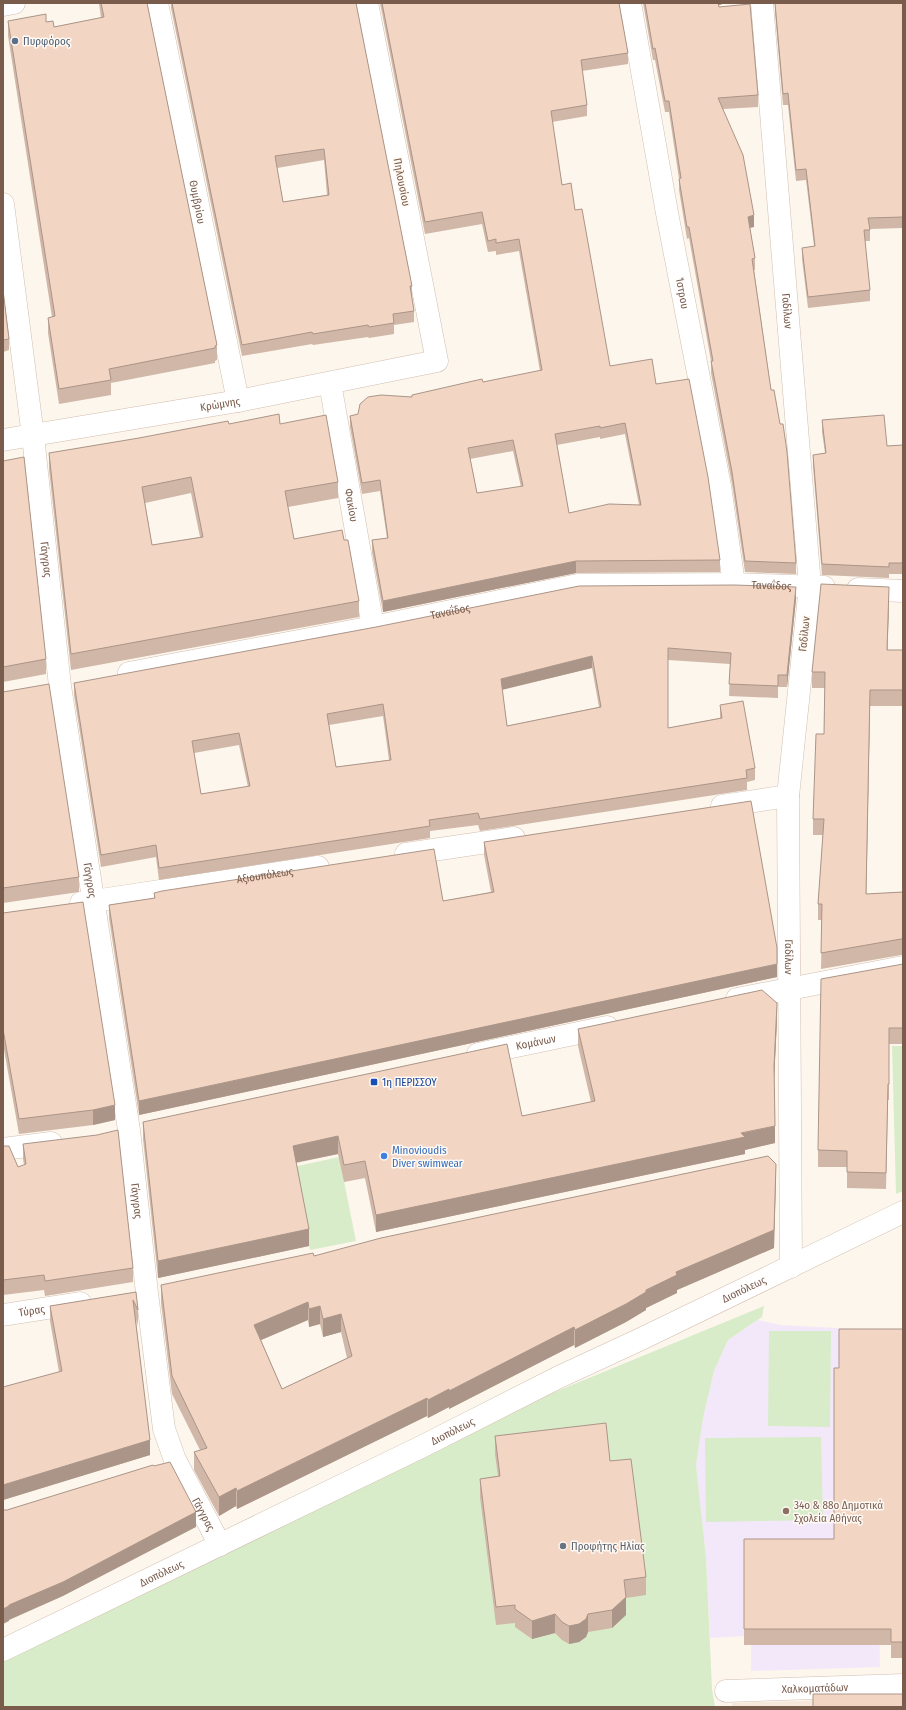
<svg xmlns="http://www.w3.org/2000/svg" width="906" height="1710" font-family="'Fira Sans Condensed',sans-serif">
<rect width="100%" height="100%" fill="#fdf6ec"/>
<path fill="#f5e8da" d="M903,1698V1707H732V1703Z"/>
<path fill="#f3e8fa" d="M758,1320L780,1325L875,1330L880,1667L751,1671V1645H744V1636L710,1638L706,1557L696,1465L703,1418L714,1371L728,1340Z"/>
<path fill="#d8ecc9" d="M892,1046H903V1191L896,1194Z
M339,1157L356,1241L310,1250L293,1167Z
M764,1306L762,1317L728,1340L714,1371L703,1418L696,1465L706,1557L712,1689L715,1707H3V1656L421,1447Z
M769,1331H831L830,1427L768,1426Z
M821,1437L823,1520L706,1522L705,1438Z"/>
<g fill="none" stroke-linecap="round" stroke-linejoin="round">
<defs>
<g id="street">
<path id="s1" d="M157,3L238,401"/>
<path id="s2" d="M630,3L667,213L720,486L734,584"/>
<path id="s3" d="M762,3L810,586L788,796L791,1267"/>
<path d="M3,5L14,3"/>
<path id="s4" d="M3,204L33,436L60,686L129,1130L147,1293L164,1429L175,1460L220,1545"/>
<path id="s5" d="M330,383L373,627"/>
<path id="s6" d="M3,440L238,401L437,361L367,3"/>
<path d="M858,589L903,591"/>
<path id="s7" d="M129,673L373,627L578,585L734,584L824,587"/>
<path d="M722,806L788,796"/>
<path d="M406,854L514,838"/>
<path id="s8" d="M81,903L318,867"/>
<path d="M737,999L903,967"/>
<path id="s9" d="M478,1054L607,1027"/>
<path d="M3,1149L51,1143"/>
<path id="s10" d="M3,1315L80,1303"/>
<path id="s11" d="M3,1650L421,1447L559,1377L641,1339L903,1212"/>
<path id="s12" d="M726,1691L903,1685"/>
</g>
</defs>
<use href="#street" stroke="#d1beb0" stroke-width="23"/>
<use href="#street" stroke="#fff" stroke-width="22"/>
</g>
<path fill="#d1b7a8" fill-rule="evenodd" d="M99,3H147L217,345V360L215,361V363L111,383V395L59,404L48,333V318L52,317L8,36V21L46,22L54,27L101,18Z
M171,3H356L412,286V297L414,311V322L394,325V334L369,338L368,337L313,345L312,344L242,356L171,8ZM324,160L327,195L283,202L277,168Z
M380,3H619L628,53V64L582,71L587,105V116L552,122L562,185L575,210L610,366L656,384L720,560V572L576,573L383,612L372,552V540L387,538L380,491L362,494L350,427V416L358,414L412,397L540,371L519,251L496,255V251L488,252L482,224L425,234ZM625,434L639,505L569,513L557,445L600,437V439ZM513,451L521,487L477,493L470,459Z
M643,3H725L719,5V7L758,95V107L723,109L754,227L750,228L755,258V270H754L771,390L796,563V574L745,572L732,484L711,373V361L689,238L687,239L679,190V179L669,112H665L655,60H653Z
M775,3H903V228L870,229V241H865L870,290V301L808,308L802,259V248L814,246L806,180L796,181L788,105H783L775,13Z
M3,290L9,339V350L3,352Z
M822,420L887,446L903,445V574H889V578L822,575L813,466V455L825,453L822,432Z
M229,424H280L338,482V498L288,507L294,539L344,540L359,601V617L71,670L49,469V453ZM191,493L200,537L152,545L145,503Z
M3,461L46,659V674L3,682Z
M796,599L787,687H778V698L729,696L730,664L668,660V728L720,718V705L755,768V780L747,782V790L480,831L478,825L430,831V838L159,880L156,857L101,867L74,695V683ZM592,668L599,707L507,726L502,690ZM383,716L389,760L336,767L329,725ZM239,745L248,787L201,794L194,753Z
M889,603L887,650H903V706H870L866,894L903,892V955H901L821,969L822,920H818V904L823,835H813V819L824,734L825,688H812V672Z
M3,692L79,877V892L3,903Z
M484,842L777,977L139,1115L109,918V905L154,898V893L443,901L491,892L484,855Z
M3,913L115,1120L93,1125L19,1134L3,1044Z
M903,964V1044H889V1100H888L886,1189L847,1188V1167H818V1150Z
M777,1020L774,1078L775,1143L745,1150V1154L376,1232L365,1178L344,1182L338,1154L296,1163L309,1246L158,1278L143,1139V1122L522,1116L591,1102L578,1046V1029Z
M23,1144L133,1268V1282L45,1296L44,1290L3,1295V1146L18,1167L24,1165L23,1159Z
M776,1182L774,1248L677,1290V1293L646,1308V1310L626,1322L575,1348L574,1345L449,1409V1407L428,1418L427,1416L237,1509L236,1506L219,1516L194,1470V1452L200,1450L172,1394L161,1303V1285L314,1256ZM308,1320L309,1327L320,1324L323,1337L341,1332L347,1358L282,1389L261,1340Z
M136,1292L138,1310V1325L136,1320L150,1455L3,1500V1387L59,1372L50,1321V1306Z
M903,1329V1658H891V1645H744V1539H834L839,1368Z
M495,1436L610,1461L646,1577V1595L626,1598V1615L612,1628L588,1632L586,1637L579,1642L569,1644L562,1640L555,1633L532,1639L515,1627V1623L496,1625L480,1497V1479L498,1476L495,1454Z"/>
<path fill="#aa9588" d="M717,3H725L717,6Z
M754,215V227L748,228V217Z
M576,561V573L383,612V601Z
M796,587V599L787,687V675Z
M889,587V603L887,666V650Z
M592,656V668L501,690V679Z
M870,690V706L866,910V894Z
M777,964V977L139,1115V1101Z
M777,1003V1020L774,1083V1066Z
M115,1105V1120L93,1125V1110Z
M775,1126V1143L745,1150V1154L376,1232V1215Z
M338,1136V1154L293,1163V1146Z
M776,1164L774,1248L677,1290V1293L646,1308V1310L626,1322L575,1348V1330L646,1290L676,1272Z
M309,1229V1246L158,1278V1261Z
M308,1302V1320L254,1343V1325Z
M320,1306V1324L309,1327V1309Z
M341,1314V1332L323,1337V1319Z
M574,1327V1345L449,1409V1391Z
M449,1389V1407L428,1418V1400Z
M427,1398V1416L237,1509V1491Z
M150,1440V1455L3,1500V1485Z
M236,1488V1506L219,1516V1497Z
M196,1512V1527L63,1596L9,1620V1621L3,1624V1609L9,1605Z
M626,1597V1615L612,1628V1610Z
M555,1614V1633L532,1639V1621Z
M588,1614V1632L586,1637L579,1642L569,1644V1626Z"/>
<path fill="#f3d5c3" stroke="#aa9588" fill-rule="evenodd" d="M101,3H147L217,345L215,346V348L109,369L111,380L59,389L48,318L55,316L8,21L46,14V22L53,21L54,27L104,17Z
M172,3H356L412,286H410L414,311L393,314L394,323L369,327L368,325L313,334L312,332L242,345ZM324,149L329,195L283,202L275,156Z
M382,3H619L628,53L581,60L587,105L551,111L562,185L571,183L575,210L582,209L610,366L652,359L656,384L689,379L708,477L720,560L576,561L383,601L372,540L388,538L380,480L362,483L350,416L358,414L360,404L368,397L381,395L412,397V395L482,379L483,382L542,370L519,239L496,243V239L488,241L482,212L425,222ZM625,423L641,505L609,504L569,513L555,434L600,426V428ZM513,440L523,486L477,493L468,448Z
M645,3H718L719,7L750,4L758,95L718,98L743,155L754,215L748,217L755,258L752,259L771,390H774L780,424H783L787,452L796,563L745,561L732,472L711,361H713L689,227H687L679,179L681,178L669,101H665L655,48L653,49Z
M775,3H903V217L868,218L870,230H864L870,290L808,297L802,248L815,246L806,169L796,170L788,93L783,94Z
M3,290L9,339L3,340Z
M279,414L280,424L326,415L338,482L285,491L294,539L342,530L344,540H348L359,601L71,654L49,453L139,438L228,421L229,424ZM191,477L203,537L152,545L142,487Z
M884,415L887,446L903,445V563H889V567L822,564L813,455L826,453L822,420Z
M24,457L46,659L3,667V461Z
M821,584L889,587L887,650H903V690H870L866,894L903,892V939H901L821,953L822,904H818L824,819H813L816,734H824L825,672H812Z
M734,585L796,587L787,675H778V686L729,684L731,653L668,648V728L722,718L720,705L743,701L755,768L746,770L747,778L480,819L478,813L429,820L430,826L159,868L156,845L101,855L74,683L376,627L579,586ZM592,656L601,707L507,726L501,679ZM383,704L391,760L336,767L327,714ZM239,733L250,786L201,794L192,741Z
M49,684L79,877L3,888V692Z
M751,801L777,948V964L139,1101L109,905L155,898L154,893L162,891L434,849L443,901L494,892L484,842Z
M83,902L115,1105L93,1110L19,1119L3,1029V913Z
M903,964V1028H889V1084H888L886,1173L847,1172V1151L818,1150L821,979Z
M762,990L777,1003L774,1066L775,1126L741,1133L745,1137L376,1215L365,1161L344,1165L338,1136L293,1146L309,1229L158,1261L143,1122L507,1044L522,1116L595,1101L578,1029Z
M118,1130L133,1268L45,1281L44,1275L3,1280V1146H9L18,1167L26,1164L23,1144L97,1135Z
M768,1156L776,1164L774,1230L676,1272L677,1275L646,1290V1292L626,1304L575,1330L574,1327L449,1391V1389L428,1400L427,1398L237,1491L236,1488L219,1497L194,1452L207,1448L172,1376L161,1285L313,1253L314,1256L381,1238ZM308,1302L309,1309L320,1306L323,1319L341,1314L352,1356L282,1389L254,1325Z
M136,1292L138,1310L133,1300L150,1440L3,1485V1387L62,1371L50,1306Z
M839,1329H903V1642H891V1629H744V1539H834V1368H839Z
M606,1423L610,1461L631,1459L646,1577L624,1580L626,1597L612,1610L588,1614L586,1619L579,1624L569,1626L562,1622L555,1614L532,1621L515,1609V1605L496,1607L480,1479L500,1476L495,1436Z
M170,1462L196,1512L63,1582L9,1605V1606L3,1609V1510H7L153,1465L154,1466Z
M813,1694H903V1707H813Z"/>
<circle fill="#5c6f8a" stroke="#fffaf3" stroke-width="1.5" cx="15" cy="41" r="4"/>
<rect fill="#1a4fb4" stroke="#fffaf3" stroke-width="1.5" x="370" y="1078" width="8" height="8" rx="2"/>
<circle fill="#3f7fe0" stroke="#fffaf3" stroke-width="1.5" cx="384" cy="1156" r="4"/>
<circle fill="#8d6e63" stroke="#fffaf3" stroke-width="1.5" cx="786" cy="1511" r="4"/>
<circle fill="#6b7280" stroke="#fffaf3" stroke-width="1.5" cx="563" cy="1546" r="4"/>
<g text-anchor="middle" stroke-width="3" stroke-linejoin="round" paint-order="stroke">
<g font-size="11" fill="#4e5e75" stroke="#fffaf3" text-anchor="start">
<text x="23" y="45">Πυρφόρος</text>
</g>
<g font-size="11" fill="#7a5c4d" stroke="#fffaf3">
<text transform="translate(402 182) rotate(79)" y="4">Πηλουσίου</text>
<text dy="4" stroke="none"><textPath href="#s1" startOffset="203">Θυμβρίου</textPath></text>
<text dy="4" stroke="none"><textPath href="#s2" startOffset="295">Ίστρου</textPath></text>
<text dy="4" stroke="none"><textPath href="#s3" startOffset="309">Γαδίλων</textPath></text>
<text dy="4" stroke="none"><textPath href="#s6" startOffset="220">Κρώμνης</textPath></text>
<text dy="4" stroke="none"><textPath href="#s5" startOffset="124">Φακίου</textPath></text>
<text dy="4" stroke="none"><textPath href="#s4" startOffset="358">Γάγγρας</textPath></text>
<text dy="4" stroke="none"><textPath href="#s7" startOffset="651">Ταναΐδος</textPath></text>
<text dy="4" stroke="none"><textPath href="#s7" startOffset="327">Ταναΐδος</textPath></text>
<text transform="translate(804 634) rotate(-84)" y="4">Γαδίλων</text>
<text dy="4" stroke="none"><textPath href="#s8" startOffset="186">Αξιουπόλεως</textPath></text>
<text dy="4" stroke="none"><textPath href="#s4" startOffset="682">Γάγγρας</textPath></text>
<text dy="4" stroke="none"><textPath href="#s3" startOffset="957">Γαδίλων</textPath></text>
<text dy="4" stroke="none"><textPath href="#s9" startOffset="59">Κομάνων</textPath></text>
<text dy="4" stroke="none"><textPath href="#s4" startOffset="1006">Γάγγρας</textPath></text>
<text dy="4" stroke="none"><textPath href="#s11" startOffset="824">Διοπόλεως</textPath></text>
<text dy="4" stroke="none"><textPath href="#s10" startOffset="29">Τύρας</textPath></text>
<text dy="4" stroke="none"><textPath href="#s11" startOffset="500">Διοπόλεως</textPath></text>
<text dy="4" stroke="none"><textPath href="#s4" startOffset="1330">Γάγγρας</textPath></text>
<text dy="4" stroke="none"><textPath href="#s11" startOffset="176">Διοπόλεως</textPath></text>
<text dy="4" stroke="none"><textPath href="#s12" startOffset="89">Χαλκοματάδων</textPath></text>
</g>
<g font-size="11" fill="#164399" stroke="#fffaf3" text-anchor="start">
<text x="382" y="1086">1η ΠΕΡΙΣΣΟΥ</text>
</g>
<g font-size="11" fill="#366cbe" stroke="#fffaf3" text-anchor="start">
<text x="392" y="1154">Minovioudis<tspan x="392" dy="13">Diver swimwear</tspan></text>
</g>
<g font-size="11" fill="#785e54" stroke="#fffaf3" text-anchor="start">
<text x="794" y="1509">34ο &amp; 88ο Δημοτικά<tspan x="794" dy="13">Σχολεία Αθήνας</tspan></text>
</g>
<g font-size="11" fill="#5b616d" stroke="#fffaf3" text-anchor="start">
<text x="571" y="1550">Προφήτης Ηλίας</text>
</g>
</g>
<rect width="906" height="1710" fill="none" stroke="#7a5c4d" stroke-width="8"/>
</svg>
